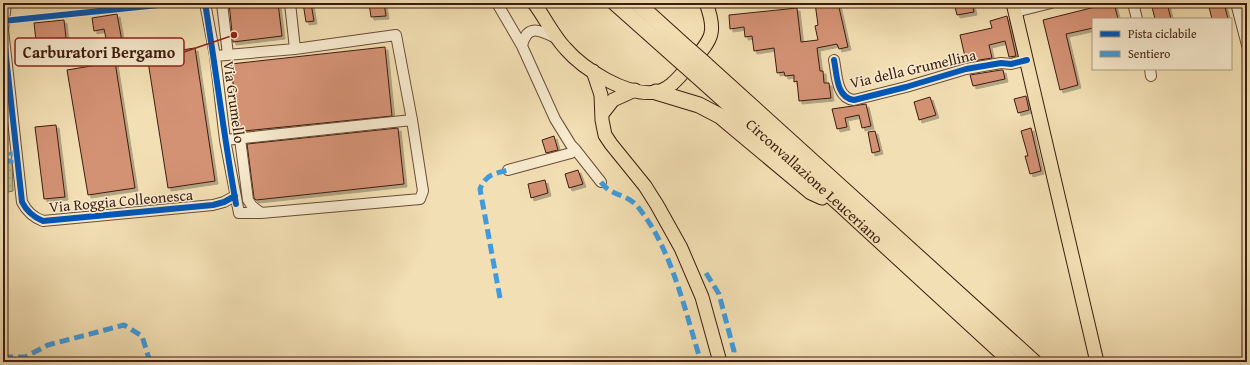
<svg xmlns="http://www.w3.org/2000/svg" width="1250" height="365" font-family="'Gentium Book Plus',serif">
<defs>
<pattern id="grass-dots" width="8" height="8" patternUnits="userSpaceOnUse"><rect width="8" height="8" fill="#b7c28f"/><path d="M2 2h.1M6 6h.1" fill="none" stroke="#9ea67a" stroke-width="1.8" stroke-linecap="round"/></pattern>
<filter id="shadow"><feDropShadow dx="3" dy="3" stdDeviation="0" flood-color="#0004"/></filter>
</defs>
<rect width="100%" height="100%" fill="#f2dfb3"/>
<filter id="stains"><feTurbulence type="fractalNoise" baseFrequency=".005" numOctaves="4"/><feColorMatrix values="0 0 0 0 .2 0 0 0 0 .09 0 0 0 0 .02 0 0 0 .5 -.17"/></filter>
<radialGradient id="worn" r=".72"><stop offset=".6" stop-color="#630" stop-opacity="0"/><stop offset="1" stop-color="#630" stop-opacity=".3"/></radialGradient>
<path fill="url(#grass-dots)" stroke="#7a6f4f" d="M3,161H12L13,191L3,193Z"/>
<path fill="#d49274" stroke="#3d1c0f" filter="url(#shadow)" d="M229,3H278L282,36L233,42Z
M303,3H311L314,21L306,22Z
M369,3H384L386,16L371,17Z
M815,3H822L823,5L838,3L848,47L839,49L837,44L817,48L820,71H823L824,83H829L831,98L799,101L797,81L794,82V75L785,76L784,72L777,73L774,48L754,51L752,36L745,37L744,27L730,29L729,15L797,8L801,42L818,40L815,26L818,25Z
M954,3H972L974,12L957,15Z
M1111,3H1114L1118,19H1093V28L1066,34L1078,85L1060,90L1043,20Z
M1151,3H1167L1171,19H1155Z
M1208,3H1224L1228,19H1212Z
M117,14L123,47L111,49L110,42L107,43L104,29L94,31L92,18Z
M1007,16L1016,56L1009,57L1005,41L989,45L992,58L967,62V61H966L960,35L992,28L990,21Z
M64,20L66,38L36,41L34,23Z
M385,47L392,116L244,131V130L238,131L231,64Z
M195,48L215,181L168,188L147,55Z
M115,62L135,188L88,195L67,70Z
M1001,70H1003L1005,79L973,86L970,75Z
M1026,96L1029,110L1018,113L1014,99Z
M930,97L936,115L919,120L914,102Z
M866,104L871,126L862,128L859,115L845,118L847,127L837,129L832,109Z
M56,125L65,197L44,199L35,127Z
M398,128L404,184L256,200L254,198L247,144Z
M1031,128L1041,171L1030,174L1025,156H1028L1021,131Z
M875,131L880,151L872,153L868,132Z
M554,136L558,150L546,153L542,140Z
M578,170L583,184L569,188L565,174Z
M545,180L548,193L531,198L528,184Z"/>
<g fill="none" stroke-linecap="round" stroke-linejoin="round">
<defs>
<path id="minor" d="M205,3L215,56L225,140L239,213H261L420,199L423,191L412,120L396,35L295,49L215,56
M222,3L228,55
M290,3L295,49
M497,3L522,46L555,119L571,145L575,149L571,153L508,170
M1133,3L1137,19
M1236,3L1247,45
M1015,12L1051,3
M3,29L22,202C27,212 33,217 43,221L213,205L224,202L235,196
M3,30L6,3
M522,46C527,22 542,31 558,39
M834,60C837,74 836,98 854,100L906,87L966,69L1001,63L1011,64L1027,60
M1150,69L1151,76
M240,139L248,200L252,206L261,213
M225,140L412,120
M575,149L601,182"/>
<path id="major" d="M534,3C545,18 553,35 565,48C583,69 627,97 656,92C662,91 667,88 672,84C680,77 686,69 693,61C712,39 717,32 706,3
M1013,3L1097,362
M593,71L601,95L602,120L605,135L611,144L645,186L657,205L681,248L702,297L720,362
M602,114L613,100L635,90"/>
<g id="highway">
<path d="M615,3L679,60"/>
<path d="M637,3L689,50"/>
<path d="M705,64L1034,362"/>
<path id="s1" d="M696,75L841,205L1012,362"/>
<path d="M656,92L699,105L720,116L811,192L822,197"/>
</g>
</defs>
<use href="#minor" stroke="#6a4d38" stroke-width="12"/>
<use href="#major" stroke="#3d1c0f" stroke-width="15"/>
<use href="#highway" stroke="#3d1c0f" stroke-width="17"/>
<use href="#minor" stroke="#f7eace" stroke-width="10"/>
<use href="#major" stroke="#f2dfb3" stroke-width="13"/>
<use href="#highway" stroke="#f2dfb3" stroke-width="15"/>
<defs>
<path id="highway-bridge" d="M689,50L705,64
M679,60L696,75"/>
</defs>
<use href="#highway-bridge" stroke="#3d1c0f" stroke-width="17" stroke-linecap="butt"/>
<use href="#highway-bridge" stroke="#f2dfb3" stroke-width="15"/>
<path stroke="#3f9bde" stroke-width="5" stroke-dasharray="10 5" stroke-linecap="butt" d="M3,161H12L11,154H13
M601,182C611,197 627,193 638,207C672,249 685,311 701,362
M706,273L719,294L734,351L733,362
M500,298L480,189C486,174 494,174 508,170
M3,357H25L48,345L124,325L142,336L150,362"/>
<defs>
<path id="cycleway" d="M205,3C216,70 224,137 236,204
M3,21L178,3
M3,29L22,202C27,212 33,217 43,221L213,205L224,202L235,196
M834,60C837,74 836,98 854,100L906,87L966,69L1001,63L1011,64L1027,60"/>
</defs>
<use href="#cycleway" stroke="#f7eace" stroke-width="8"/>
<use href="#cycleway" stroke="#0057b8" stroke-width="6"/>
</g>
<g text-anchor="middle" stroke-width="3" stroke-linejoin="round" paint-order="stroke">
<g font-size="15" fill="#3d1c0f" stroke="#f7eace">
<text transform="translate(913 69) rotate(-13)" y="5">Via della Grumellina</text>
<text transform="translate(234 102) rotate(82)" y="5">Via Grumello</text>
<text dy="5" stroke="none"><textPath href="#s1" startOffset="159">Circonvallazione Leuceriano</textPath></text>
<text transform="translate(121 201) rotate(-5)" y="5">Via Roggia Colleonesca</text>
</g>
</g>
<path fill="none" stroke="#8f2418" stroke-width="1.5" d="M234 35L184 52"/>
<circle fill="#8f2418" stroke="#f7eace" stroke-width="1.5" cx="234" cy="35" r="4"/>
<rect fill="#f7eace" stroke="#8f2418" stroke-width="1.5" x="15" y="38" width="169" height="28" rx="4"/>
<g font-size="16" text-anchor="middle" font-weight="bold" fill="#3d1c0f">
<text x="99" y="58">Carburatori Bergamo</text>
</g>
<rect width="1250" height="365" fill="none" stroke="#f2dfb3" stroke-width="16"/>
<rect x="4" y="4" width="1242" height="357" fill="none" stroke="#3d1c0f" stroke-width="2"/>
<rect x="8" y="8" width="1234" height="349" fill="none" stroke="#3d1c0f"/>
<rect x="1092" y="18" width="140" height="52" fill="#f7eace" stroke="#ad9882"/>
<rect x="1100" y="31" width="20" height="6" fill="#0057b8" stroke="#ad9882"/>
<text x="1128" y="38" font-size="12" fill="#3d1c0f">Pista ciclabile</text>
<rect x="1100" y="51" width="20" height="6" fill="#3f9bde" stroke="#ad9882"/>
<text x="1128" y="58" font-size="12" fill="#3d1c0f">Sentiero</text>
<rect width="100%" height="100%" filter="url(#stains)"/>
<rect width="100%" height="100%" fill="url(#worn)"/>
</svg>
